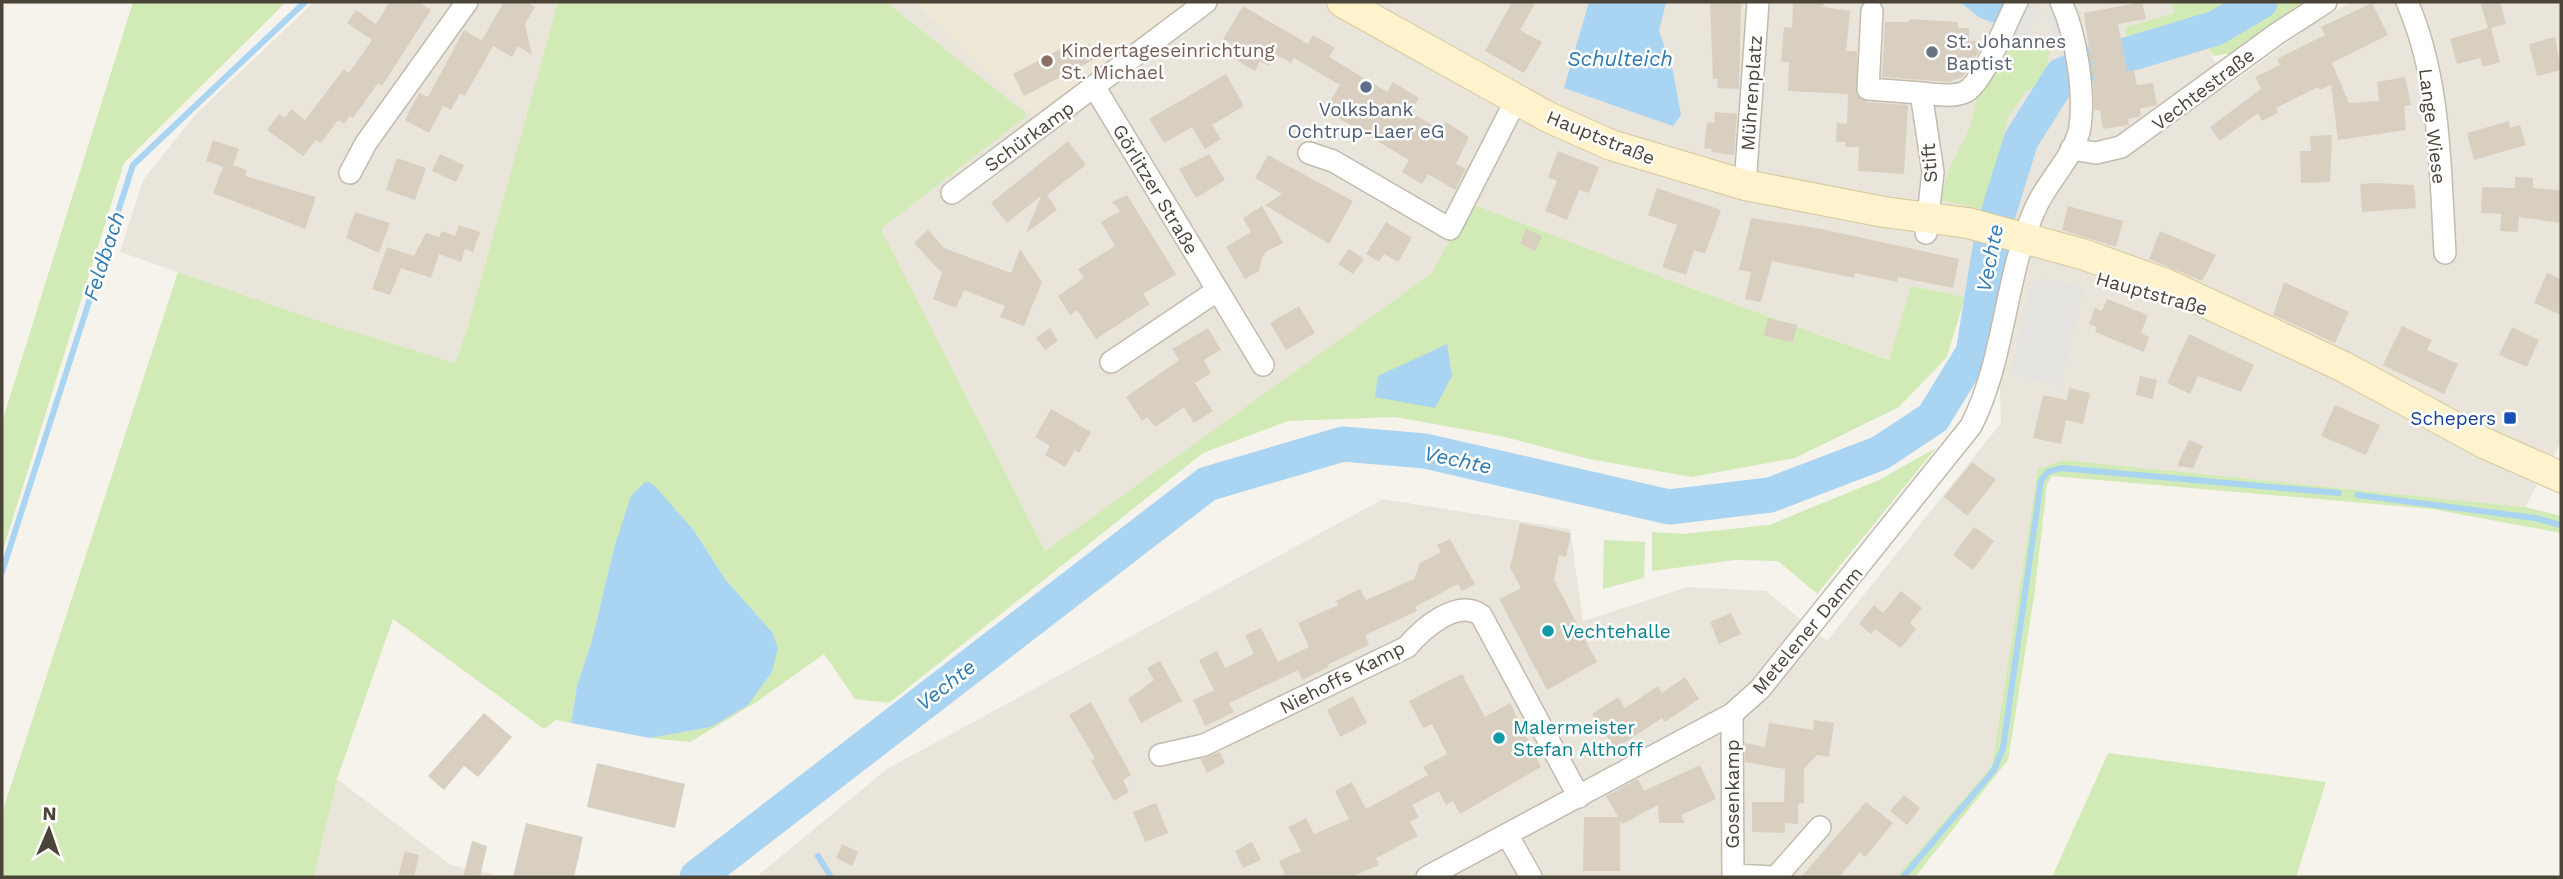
<svg xmlns="http://www.w3.org/2000/svg" width="2563" height="879" font-family="'Work Sans',sans-serif">
<rect width="100%" height="100%" fill="#f6f3ec"/>
<path fill="#eae5da" d="M314,2H558L468,326L455,363L316,320L120,252L143,180L195,115Z
M886,2H2172L2174,13L2125,27L2127,39L2195,24L2228,86L2314,23L2351,2H2561V442L2525,507L2064,460L2038,469L1992,766L1896,877H756L887,769L1383,499L1570,529L1583,621L1687,587L1766,591L1827,641L2001,423L1999,359L2015,274L1972,264L1965,297L1911,286L1890,360L1677,283L1470,203L1432,274L1045,551L881,229L1028,115Z
M337,779L451,865L492,874L493,877H314Z"/>
<path fill="#efe8d6" d="M915,2H1194L1040,121Z"/>
<path fill="#d2eab5" d="M133,2H286L124,163L2,553V422Z
M558,2H886L1028,115L881,229L1045,551L1431,274L1470,203L1677,283L1889,360L1911,286L1965,297L1947,357L1899,407L1795,458L1692,477L1589,459L1501,436L1395,417L1288,421L1203,453L889,703L855,699L824,654L755,703L690,742L650,738L711,727L772,632L725,579L695,532L614,548L592,640L577,686L571,723L556,720L544,729L393,619L337,779L314,877H2V813L178,272L316,320L455,363L468,326Z
M2172,2H2237L2195,24L2127,39L2125,27L2174,13Z
M2280,2H2311L2239,52L2213,56L2206,44Z
M2002,38L2050,49L2043,83L2027,90L2008,117L1985,210L1940,200L1948,171L1970,128L1979,88Z
M1936,448L1817,594L1778,561L1736,560L1652,571V532L1683,534L1769,525L1879,480Z
M2064,460L2525,507L2561,516V533L2432,509L2052,476L2047,485L2034,597L2008,760L1915,877H1896L1992,766L2038,469Z
M1604,540L1645,542L1644,578L1603,589Z
M2108,753L2326,782L2296,877H2052Z"/>
<path fill="#e5e3e0" d="M2026,2L2042,8L2021,43L2004,39Z
M2062,9L2070,47L2056,50L2047,12Z
M2046,278L2084,288L2061,386L2010,374L2031,285Z"/>
<path fill="#a9d4f2" d="M1589,2H1666L1659,31L1673,71L1681,115L1673,126L1564,88Z
M1960,2H2006L1995,23L1980,18Z
M1447,344L1452,376L1435,408L1375,397L1378,376Z
M646,481L655,486L695,532L725,579L772,632L778,648L772,672L748,705L711,727L650,738L571,723L577,686L592,640L614,548L631,496Z"/>
<g fill="none" stroke-linecap="round" stroke-linejoin="round">
<path stroke="#a9d4f2" stroke-width="6" d="M2357,495L2535,518L2561,525
M2,572L133,165L305,2
M818,856L831,877
M1903,877L1994,770L2003,748L2041,480L2048,472L2061,468L2339,493"/>
<path stroke="#a9d4f2" stroke-width="35" d="M2106,61L2216,28L2260,2
M697,877L1207,484L1343,444L1425,451L1669,507L1770,495L1880,453L1933,418L1973,353L1993,230L2021,140L2062,75L2092,64"/>
</g>
<path fill="#d8cfc1" d="M390,2H417L431,10L382,86L378,83L353,118L350,116L344,124L338,120L321,143L316,140L303,156L267,130L279,114L285,118L291,109L305,120L344,69L349,73L372,40L347,23L356,10L376,24Z
M504,2H526L535,7L525,24L532,55L518,46L512,57L493,46L465,96L460,94L451,110L443,106L429,133L405,120L419,93L428,97L464,30L490,45L482,40Z
M1512,2H1536L1520,30L1542,42L1524,73L1485,51Z
M1710,2H1741L1739,89L1717,88L1718,79H1713Z
M1793,2H1824L1823,7L1850,11L1846,51H1857V95L1867,102L1908,105L1904,174L1858,171L1859,147H1845L1846,142H1836L1837,123L1847,124L1848,94L1788,91L1789,62H1781L1784,27L1792,28Z
M2142,2L2146,19L2118,24L2127,71L2134,70L2137,85L2153,83L2157,105L2140,109L2141,116L2128,119L2129,125L2103,129L2100,110L2094,111L2093,77L2084,13Z
M2480,2H2500L2506,24L2491,28L2500,62L2483,67L2480,58L2457,64L2450,39L2488,28Z
M2372,3L2388,35L2332,63L2349,103L2379,101L2377,82L2405,77L2411,105L2404,106L2406,130L2338,140L2331,85L2320,90L2318,87L2276,108L2278,113L2262,121L2258,113L2220,141L2210,127L2261,89L2255,77L2280,65L2277,59L2325,35L2321,27Z
M1243,6L1308,44L1313,35L1335,48L1329,57L1387,92L1393,82L1419,98L1410,112L1439,129L1446,122L1469,137L1456,164L1466,169L1455,190L1428,174L1422,184L1402,172L1409,160L1325,110L1340,85L1294,58L1291,63L1275,54L1268,66L1260,61L1255,71L1225,53L1231,43L1223,39Z
M1910,19L1958,22V28H1969V41H1978L1982,46L1963,77L1948,82L1882,77L1885,22H1908Z
M2555,37L2561,70L2537,76L2529,44Z
M1089,44L1097,58L1024,96L1013,74L1068,45L1072,53Z
M1226,74L1244,106L1212,125L1221,139L1205,149L1192,127L1164,143L1149,119Z
M1715,112L1737,114L1734,155L1711,152L1712,149L1704,148L1707,122L1714,123Z
M2509,121L2510,128L2520,125L2526,145L2474,160L2467,133Z
M2332,135L2330,182L2301,183L2300,151H2311L2310,136Z
M213,140L239,149L233,165L247,170L245,176L316,197L305,229L213,193L223,167L206,161Z
M1068,141L1086,165L1047,195L1057,210L1026,233L1041,196L1007,223L991,203Z
M1558,151L1599,167L1589,193L1579,190L1567,220L1545,211L1557,181L1548,177Z
M440,154L464,165L456,182L432,171Z
M1209,154L1225,180L1196,198L1179,169Z
M1268,155L1353,201L1329,244L1265,205L1282,194L1255,178Z
M397,158L426,168L415,200L386,190Z
M2515,177L2533,178V188L2561,190V223L2519,217L2518,232L2500,231L2501,214L2481,213L2482,187L2515,188Z
M2376,183L2414,185L2416,208L2362,212L2360,184Z
M1657,188L1721,210L1705,254L1694,250L1686,275L1662,267L1677,225L1648,215Z
M1127,195L1176,274L1143,294L1150,304L1096,339L1077,310L1070,315L1058,296L1084,278L1078,269L1115,246L1101,222L1120,211L1112,202Z
M1262,206L1283,243L1267,251L1262,257L1259,271L1245,279L1226,247L1251,232L1243,218Z
M2068,206L2123,221L2116,247L2062,230Z
M355,212L390,223L379,253L346,238Z
M1751,218L1817,228L1959,259L1953,288L1898,277L1897,282L1855,273L1854,278L1772,261L1761,302L1745,299L1751,272L1739,270Z
M1386,222L1412,238L1398,262L1384,254L1379,262L1366,254Z
M459,225L480,232L473,252L465,249L461,262L439,254L431,278L401,268L390,295L372,289L387,247L414,256L426,233L439,237L442,231L455,236Z
M1526,229L1542,236L1535,251L1520,244Z
M928,230L944,248L1011,273L1020,249L1042,282L1024,326L1000,317L1005,306L964,290L956,308L933,299L942,273L914,243Z
M2160,231L2216,255L2202,281L2149,259Z
M1349,249L1364,259L1353,274L1338,264Z
M2547,273L2561,279V315L2534,303Z
M2284,282L2349,312L2335,343L2273,315Z
M2107,299L2148,315L2141,333L2149,337L2144,352L2095,332L2097,327L2089,324L2095,308L2102,311Z
M1299,306L1315,333L1286,350L1270,323Z
M1768,318L1797,325L1793,342L1764,336Z
M2402,326L2432,340L2427,350L2458,364L2444,394L2383,365Z
M2512,327L2539,340L2527,367L2499,355Z
M1050,328L1058,341L1045,350L1036,338Z
M1208,328L1221,350L1204,360L1211,373L1195,383L1213,411L1194,423L1184,407L1155,427L1147,417L1142,421L1126,397L1179,360L1172,349Z
M2189,334L2254,365L2241,392L2198,376L2190,394L2167,383Z
M2140,376L2157,380L2153,399L2136,395Z
M2069,388L2090,393L2083,424L2066,420L2061,444L2033,438L2043,395L2067,400Z
M2335,405L2380,425L2366,455L2321,436Z
M1051,409L1091,432L1079,453L1075,450L1065,467L1045,455L1050,446L1035,437Z
M2189,440L2203,446L2193,468L2177,466Z
M1972,462L1996,480L1967,516L1944,497Z
M1520,523L1571,533L1566,557L1559,555L1554,580L1597,662L1547,690L1499,599L1521,588L1510,568Z
M1974,527L1994,541L1973,570L1953,555Z
M1450,539L1475,584L1462,591L1458,584L1415,607L1417,611L1365,635L1369,645L1327,665L1328,667L1302,680L1298,670L1229,703L1234,712L1205,726L1193,700L1214,690L1199,660L1217,651L1225,668L1254,654L1245,635L1261,628L1278,662L1309,647L1298,623L1338,605L1336,601L1360,589L1366,600L1414,579L1420,563L1441,552L1437,545Z
M1901,591L1922,608L1910,623L1916,629L1901,648L1875,629L1871,634L1859,624L1874,605L1883,613Z
M1731,613L1741,634L1719,644L1710,622Z
M1160,661L1182,701L1141,723L1128,699L1154,680L1147,668Z
M1462,674L1485,717L1510,703L1541,767L1460,814L1453,801L1446,805L1439,791L1412,805L1419,817L1410,822L1418,836L1376,858L1379,865L1351,877H1286L1279,861L1301,851L1288,827L1306,818L1314,834L1349,819L1335,791L1352,782L1366,809L1428,775L1423,767L1447,754L1432,724L1423,728L1409,701Z
M1685,677L1699,699L1665,722L1662,718L1615,749L1592,714L1618,697L1625,708L1658,686L1662,693Z
M1353,696L1367,723L1340,737L1327,710Z
M1091,702L1131,775L1123,780L1129,792L1114,801L1091,761L1095,758L1069,715Z
M484,713L512,737L478,777L464,766L444,790L428,776Z
M1814,720L1834,723L1829,757L1817,755L1804,769V803L1798,804V824L1785,823V833L1752,832V802H1784L1785,769L1745,762V743L1765,747L1769,723L1813,730Z
M1220,752L1225,763L1207,773L1200,759Z
M597,763L685,784L675,828L587,807Z
M1700,765L1716,799L1681,815L1685,823H1659L1658,805L1622,824L1620,821V871H1583L1584,817H1618L1606,796L1638,779L1644,791Z
M1904,795L1920,808L1907,825L1890,811Z
M1866,802L1893,823L1865,857L1860,852L1839,877H1801Z
M1156,803L1168,833L1145,842L1133,812Z
M526,823L583,837L574,877H513Z
M472,841L487,846L480,877H463Z
M1252,842L1261,860L1243,868L1235,851Z
M842,844L858,852L852,866L836,858Z
M405,851L419,855L414,877H398Z"/>
<g fill="none" stroke-linecap="round" stroke-linejoin="round">
<defs>
<path id="street" d="M2407,2C2441,79 2440,170 2445,253
M1872,11L1868,89L1921,93
M1095,88L1263,365
M2071,149L2096,153L2121,147L2278,33L2326,2
M1309,153L1333,161L1450,229L1516,100
M350,173L366,143L467,2
M1745,185L1758,2
M952,193L1206,2
M1926,233L1933,172L1921,93C1934,94 1952,98 1965,92C1983,84 2006,22 2017,2
M1111,362L1218,290
M1732,714L1733,875L1773,877
M1160,755L1204,745L1407,647C1422,629 1457,598 1481,615L1579,797
M1508,836L1531,877
M1427,877L1732,714L1760,689L1971,426C2006,357 2004,276 2036,207C2048,180 2075,156 2080,127C2085,92 2076,34 2061,2
M1776,877L1820,827"/>
<path id="secondary" d="M1342,2L1548,117L1611,145L1745,185L1884,212L1968,223L2082,254L2166,284L2344,367L2484,443L2561,477"/>
</defs>
<use href="#street" stroke="#c2bbae" stroke-width="24"/>
<use href="#secondary" stroke="#d6c79b" stroke-width="32"/>
<use href="#street" stroke="#fff" stroke-width="21"/>
<use href="#secondary" stroke="#fff3cd" stroke-width="30"/>
</g>
<circle fill="#6b7280" stroke="#fff" stroke-width="2.5" cx="1932" cy="52" r="7"/>
<circle fill="#8d6e63" stroke="#fff" stroke-width="2.5" cx="1047" cy="61" r="7"/>
<circle fill="#5c6f8a" stroke="#fff" stroke-width="2.5" cx="1366" cy="87" r="7"/>
<rect fill="#1a4fb4" stroke="#fff" stroke-width="2.5" x="2503" y="411" width="14" height="14" rx="3.5"/>
<g fill="#0f9aa8" stroke="#fff" stroke-width="2.5">
<circle cx="1548" cy="631" r="7"/>
<circle cx="1499" cy="738" r="7"/>
</g>
<g text-anchor="middle" stroke-width="5" stroke-linejoin="round" paint-order="stroke">
<g font-size="19" fill="#5b616d" stroke="#fff" text-anchor="start">
<text x="1946" y="48">St. Johannes<tspan x="1946" dy="22">Baptist</tspan></text>
</g>
<g font-size="19" fill="#785e54" stroke="#fff" text-anchor="start">
<text x="1061" y="57">Kindertageseinrichtung<tspan x="1061" dy="22">St. Michael</tspan></text>
</g>
<g font-size="19" fill="#4b4439" stroke="#fff">
<text transform="translate(2203 89) rotate(-37)" y="7">Vechtestraße</text>
<text transform="translate(1751 93) rotate(-86)" y="7">Mührenplatz</text>
<text transform="translate(2433 126) rotate(83)" y="7">Lange Wiese</text>
<text transform="translate(1029 136) rotate(-36)" y="7">Schürkamp</text>
<text transform="translate(1601 137) rotate(22)" y="7">Hauptstraße</text>
<text transform="translate(1929 163) rotate(-94)" y="7">Stift</text>
<text transform="translate(1156 189) rotate(59)" y="7">Görlitzer Straße</text>
<text transform="translate(2152 293) rotate(16)" y="7">Hauptstraße</text>
<text transform="translate(1807 630) rotate(-50)" y="7">Metelener Damm</text>
<text transform="translate(1342 677) rotate(-27)" y="7">Niehoffs Kamp</text>
<text transform="translate(1732 794) rotate(-90)" y="7">Gosenkamp</text>
</g>
<g font-size="19" fill="#4e5e75" stroke="#fff">
<text x="1366" y="116">Volksbank<tspan x="1366" dy="22">Ochtrup-Laer eG</tspan></text>
</g>
<g font-size="19" fill="#164399" stroke="#fff" text-anchor="end">
<text x="2496" y="425">Schepers</text>
</g>
<g font-size="19" fill="#0d838f" stroke="#fff" text-anchor="start">
<text x="1562" y="638">Vechtehalle</text>
<text x="1513" y="734">Malermeister<tspan x="1513" dy="22">Stefan Althoff</tspan></text>
</g>
<g font-size="21" font-style="italic" fill="#2e7ab2" stroke="#fff">
<text x="1620" y="66">Schulteich</text>
<text transform="translate(104 256) rotate(-72)" y="7">Feldbach</text>
<text transform="translate(1990 258) rotate(-79)" y="7">Vechte</text>
<text transform="translate(1458 460) rotate(12)" y="7">Vechte</text>
<text transform="translate(946 685) rotate(-38)" y="7">Vechte</text>
</g>
</g>
<rect width="2563" height="879" fill="none" stroke="#4b4439" stroke-width="7"/>
<g transform="translate(49 830) rotate(2)" stroke="#ffffff" stroke-width="5" paint-order="stroke">
<path d="M0-5L12 26L0 18L-12 26Z" fill="#4b4439"/>
<text y="-10" font-size="19" font-weight="bold" text-anchor="middle" fill="#4b4439">N</text>
</g>
</svg>
